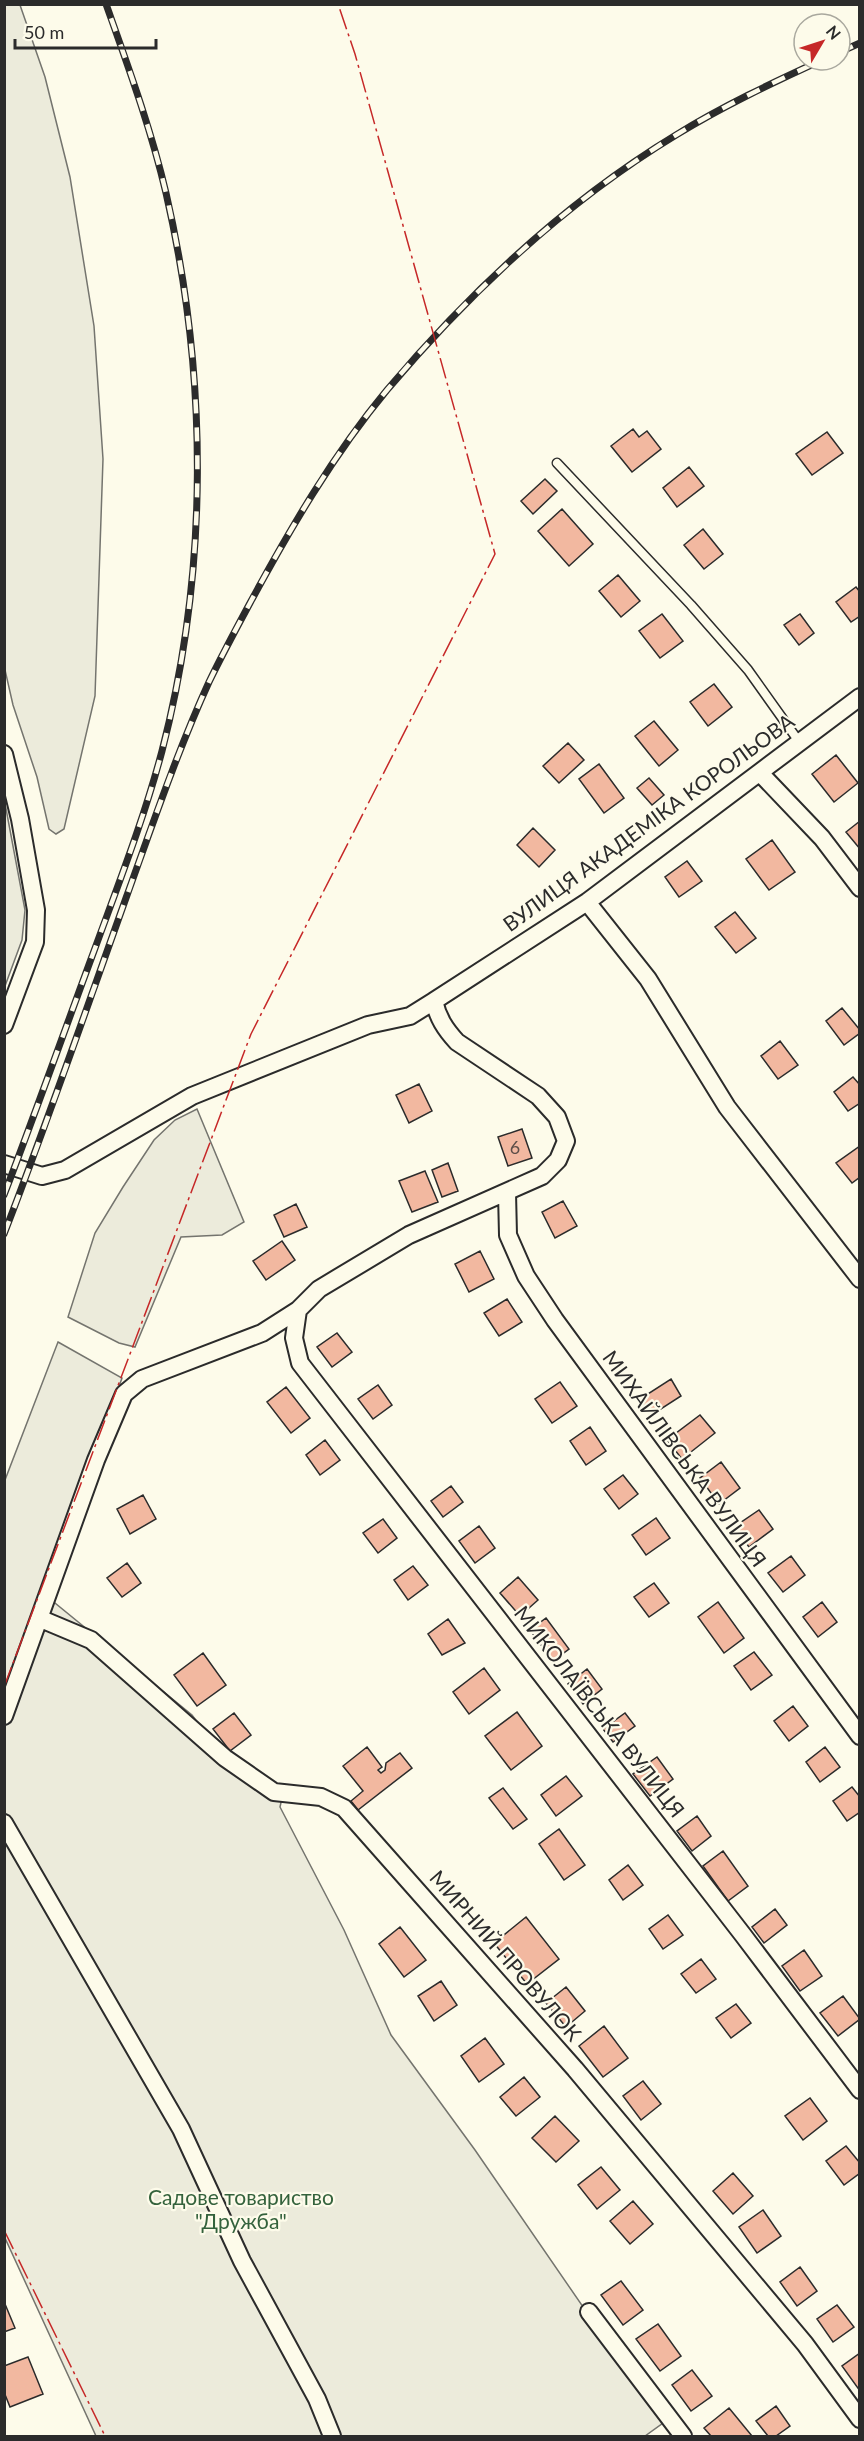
<svg xmlns="http://www.w3.org/2000/svg" width="864" height="2441" font-family="Lato,sans-serif">
<rect width="100%" height="100%" fill="#fdfbea"/>
<path fill="#ecebdb" stroke="#74746e" stroke-width="1.5" d="M4,5H20L45,77L70,177L94,326L103,459L95,696L64,829L56,834L49,829L37,777L13,705L5,670Z
M4,798L25,910L22,940L5,986Z
M197,1109L244,1222L222,1235L181,1237L135,1347L119,1343L68,1317L95,1233L123,1187L154,1140L175,1120Z
M58,1342L122,1378L44,1594L192,1715L223,1756L282,1798L280,1807L344,1930L391,2035L475,2150L663,2423L645,2436H96L5,2238V1480Z"/>
<path fill="#f2b8a0" stroke="#2b2b2b" stroke-width="1.5" d="M633,429L639,437L647,431L661,449L632,472L611,446Z
M827,432L843,453L812,475L796,454Z
M689,467L704,486L677,507L663,488Z
M545,479L557,491L533,514L521,501Z
M562,509L593,544L569,566L538,531Z
M703,529L723,554L704,569L684,545Z
M618,575L640,601L621,617L599,591Z
M856,587L860,592V616L851,622L836,602Z
M662,614L683,641L660,658L639,631Z
M800,614L814,633L799,645L784,625Z
M714,684L732,707L708,726L690,702Z
M654,721L678,750L659,766L635,736Z
M568,743L584,760L559,783L543,766Z
M836,755L858,783L834,802L812,774Z
M599,764L624,798L604,813L579,779Z
M649,778L664,795L652,805L637,788Z
M860,821V849L846,832Z
M533,828L555,850L539,867L517,845Z
M772,840L795,872L769,890L746,859Z
M687,861L702,881L679,897L665,877Z
M735,912L756,938L736,953L715,927Z
M842,1008L860,1030V1033L844,1045L826,1021Z
M780,1041L798,1065L778,1079L761,1056Z
M853,1077L860,1085V1103L848,1111L834,1092Z
M419,1084L432,1111L409,1123L396,1095Z
M522,1129L532,1158L508,1166L498,1137Z
M860,1146V1177L852,1183L836,1163Z
M448,1163L458,1191L442,1197L432,1170Z
M425,1171L438,1202L412,1212L399,1181Z
M563,1201L577,1226L555,1238L542,1212Z
M296,1204L307,1227L284,1237L274,1215Z
M282,1241L295,1260L266,1280L253,1261Z
M480,1251L494,1279L469,1292L455,1264Z
M507,1299L522,1322L499,1336L484,1313Z
M337,1333L352,1352L332,1367L317,1347Z
M671,1379L681,1396L650,1416L640,1399Z
M560,1382L577,1406L552,1423L535,1399Z
M378,1385L392,1405L373,1419L358,1399Z
M286,1387L310,1418L291,1433L267,1402Z
M700,1415L715,1433L682,1459L667,1440Z
M590,1427L606,1451L586,1465L570,1441Z
M325,1440L340,1460L320,1475L306,1455Z
M721,1462L740,1488L719,1504L700,1478Z
M623,1475L638,1494L619,1509L604,1489Z
M451,1486L463,1502L443,1517L431,1501Z
M143,1495L156,1519L130,1534L117,1509Z
M759,1510L773,1529L749,1547L734,1527Z
M656,1518L670,1538L646,1555L632,1535Z
M383,1519L397,1538L378,1553L363,1533Z
M479,1526L495,1548L475,1563L459,1541Z
M791,1556L805,1575L783,1592L768,1573Z
M127,1563L141,1583L122,1597L107,1578Z
M413,1566L428,1585L408,1600L394,1580Z
M518,1577L538,1600L520,1616L500,1593Z
M654,1583L669,1603L649,1617L634,1597Z
M718,1602L744,1638L724,1653L698,1617Z
M822,1602L837,1622L818,1637L803,1617Z
M546,1618L569,1649L553,1661L530,1630Z
M448,1619L465,1643L442,1655L428,1634Z
M754,1652L772,1675L751,1690L734,1666Z
M203,1653L226,1685L197,1706L174,1675Z
M484,1668L500,1690L469,1714L453,1692Z
M587,1669L602,1689L583,1704L568,1684Z
M793,1706L808,1726L789,1741L774,1721Z
M517,1712L542,1746L511,1770L485,1736Z
M234,1713L251,1735L230,1751L213,1729Z
M625,1713L635,1726L613,1742L603,1729Z
M367,1747L382,1767L378,1770L381,1773L385,1770L386,1763L400,1753L412,1768L358,1810L351,1801L363,1791L343,1766Z
M825,1747L840,1767L820,1782L806,1762Z
M657,1757L673,1779L650,1796L633,1774Z
M566,1776L582,1796L556,1816L541,1795Z
M852,1787L860,1797V1812L847,1821L833,1801Z
M503,1788L527,1819L513,1829L489,1798Z
M697,1816L711,1836L692,1851L677,1831Z
M559,1829L585,1865L564,1880L539,1844Z
M723,1851L748,1886L728,1901L703,1866Z
M628,1865L643,1885L623,1900L609,1880Z
M775,1909L787,1925L764,1943L752,1927Z
M668,1915L683,1935L663,1949L649,1929Z
M526,1917L559,1959L527,1984L494,1943Z
M400,1927L426,1960L404,1977L379,1944Z
M804,1950L822,1976L800,1991L782,1966Z
M701,1959L716,1979L696,1993L681,1974Z
M441,1981L457,2005L434,2021L418,1996Z
M566,1987L585,2011L566,2027L546,2003Z
M843,1996L860,2019L838,2036L820,2013Z
M736,2004L751,2023L731,2038L716,2018Z
M604,2026L628,2058L603,2077L579,2046Z
M485,2038L504,2064L479,2082L461,2056Z
M524,2077L540,2097L516,2116L500,2097Z
M643,2081L661,2104L641,2120L623,2096Z
M810,2098L827,2121L803,2140L785,2116Z
M555,2116L579,2141L556,2162L532,2138Z
M846,2146L860,2163V2173L844,2185L826,2161Z
M601,2167L620,2190L597,2209L578,2185Z
M733,2173L753,2196L733,2214L713,2191Z
M633,2201L653,2224L630,2244L610,2221Z
M763,2210L781,2236L757,2253L739,2227Z
M800,2267L817,2291L797,2306L780,2282Z
M621,2281L643,2310L623,2325L601,2295Z
M5,2304L15,2328L4,2332V2305Z
M837,2305L854,2327L833,2342L817,2319Z
M658,2324L681,2356L660,2371L636,2339Z
M860,2353V2391L842,2366Z
M28,2357L43,2394L10,2407L4,2392V2366Z
M692,2370L712,2396L691,2411L672,2385Z
M776,2406L790,2426L776,2436H768L756,2421Z
M729,2408L752,2436H711L704,2428Z"/>
<g fill="none" stroke-linecap="round" stroke-linejoin="round">
<defs>
<path id="lane" d="M557,463L691,605L748,670L800,743"/>
<path id="street" d="M860,697L587,902L434,1001C438,1018 445,1029 457,1042L538,1096L557,1117L566,1141L558,1160L542,1176L409,1235L319,1289L298,1310L294,1338L300,1363L743,1935L860,2090
M4,754L20,819L36,910L35,942L4,1025
M760,773L822,838L860,888
M587,902L648,979L727,1107L860,1279
M4,1164L42,1176L65,1170L192,1096L368,1025L410,1016L434,1001
M507,1193L508,1235L526,1276L555,1320L860,1736
M41,1619L91,1640L225,1758L274,1792L321,1797L344,1808L575,2069L805,2344L860,2419
M4,1716L96,1460L124,1394L142,1379L262,1333L298,1310
M4,1823L181,2129L242,2261L317,2399L332,2436
M589,2312L683,2436"/>
</defs>
<use href="#lane" stroke="#2b2b2b" stroke-width="11"/>
<use href="#street" stroke="#2b2b2b" stroke-width="20"/>
<use href="#lane" stroke="#fdfbea" stroke-width="8"/>
<use href="#street" stroke="#fdfbea" stroke-width="16"/>
<defs>
<path id="rail" d="M840,52L860,43
M4,1195C35,1114 64,1032 94,951C118,885 144,819 162,751C209,569 208,376 166,193C151,129 128,66 106,4
M4,1234C47,1123 86,1010 126,898C152,826 177,752 209,682C222,655 236,629 250,603C290,529 333,455 387,390C469,293 567,201 676,135C723,106 772,83 822,60"/>
</defs>
<use href="#rail" stroke="#2b2b2b" stroke-width="7"/>
<use href="#rail" stroke="#fdfbea" stroke-width="4.5" stroke-dasharray="14" stroke-linecap="butt"/>
<path stroke="#c62828" stroke-width="1.5" stroke-dasharray="21 4.5 3 4.5" stroke-linecap="butt" d="M4,1687L251,1034L495,554L355,54L338,4
M4,2230L105,2436"/>
</g>
<g text-anchor="middle" stroke-width="4.5" stroke-linejoin="round" paint-order="stroke">
<g font-size="18" fill="#5d4e48">
<text x="515" y="1154">6</text>
</g>
<g font-size="21" fill="#2b2b2b" stroke="#fdfbea">
<text transform="translate(649 823) rotate(-36)" y="7">ВУЛИЦЯ АКАДЕМІКА КОРОЛЬОВА</text>
<text transform="translate(684 1459) rotate(54)" y="7">МИХАЙЛІВСЬКА ВУЛИЦЯ</text>
<text transform="translate(599 1712) rotate(52)" y="7">МИКОЛАЇВСЬКА ВУЛИЦЯ</text>
<text transform="translate(505 1956) rotate(49)" y="7">МИРНИЙ ПРОВУЛОК</text>
</g>
<g font-size="21" fill="#34623c" stroke="#fdfbea">
<text x="241" y="2205">Садове товариство<tspan x="241" dy="24">"Дружба"</tspan></text>
</g>
</g>
<rect width="864" height="2441" fill="none" stroke="#2b2b2b" stroke-width="12"/>
<g transform="translate(822 42) rotate(51)"><circle r="28" fill="#fdfbea" stroke="#a9a89e" stroke-width="1.5"/>
<path d="M0-4.5L10 22L0 15L-10 22Z" fill="#c62828"/>
<text y="-9" font-size="16" font-weight="bold" text-anchor="middle" fill="#2b2b2b">N</text>
</g>
<path d="M15 39v9h141v-9" fill="none" stroke="#2b2b2b" stroke-width="3"/>
<text x="24" y="39" font-size="18" fill="#2b2b2b" stroke="#fdfbea" stroke-width="4.5" paint-order="stroke">50 m</text>
</svg>
